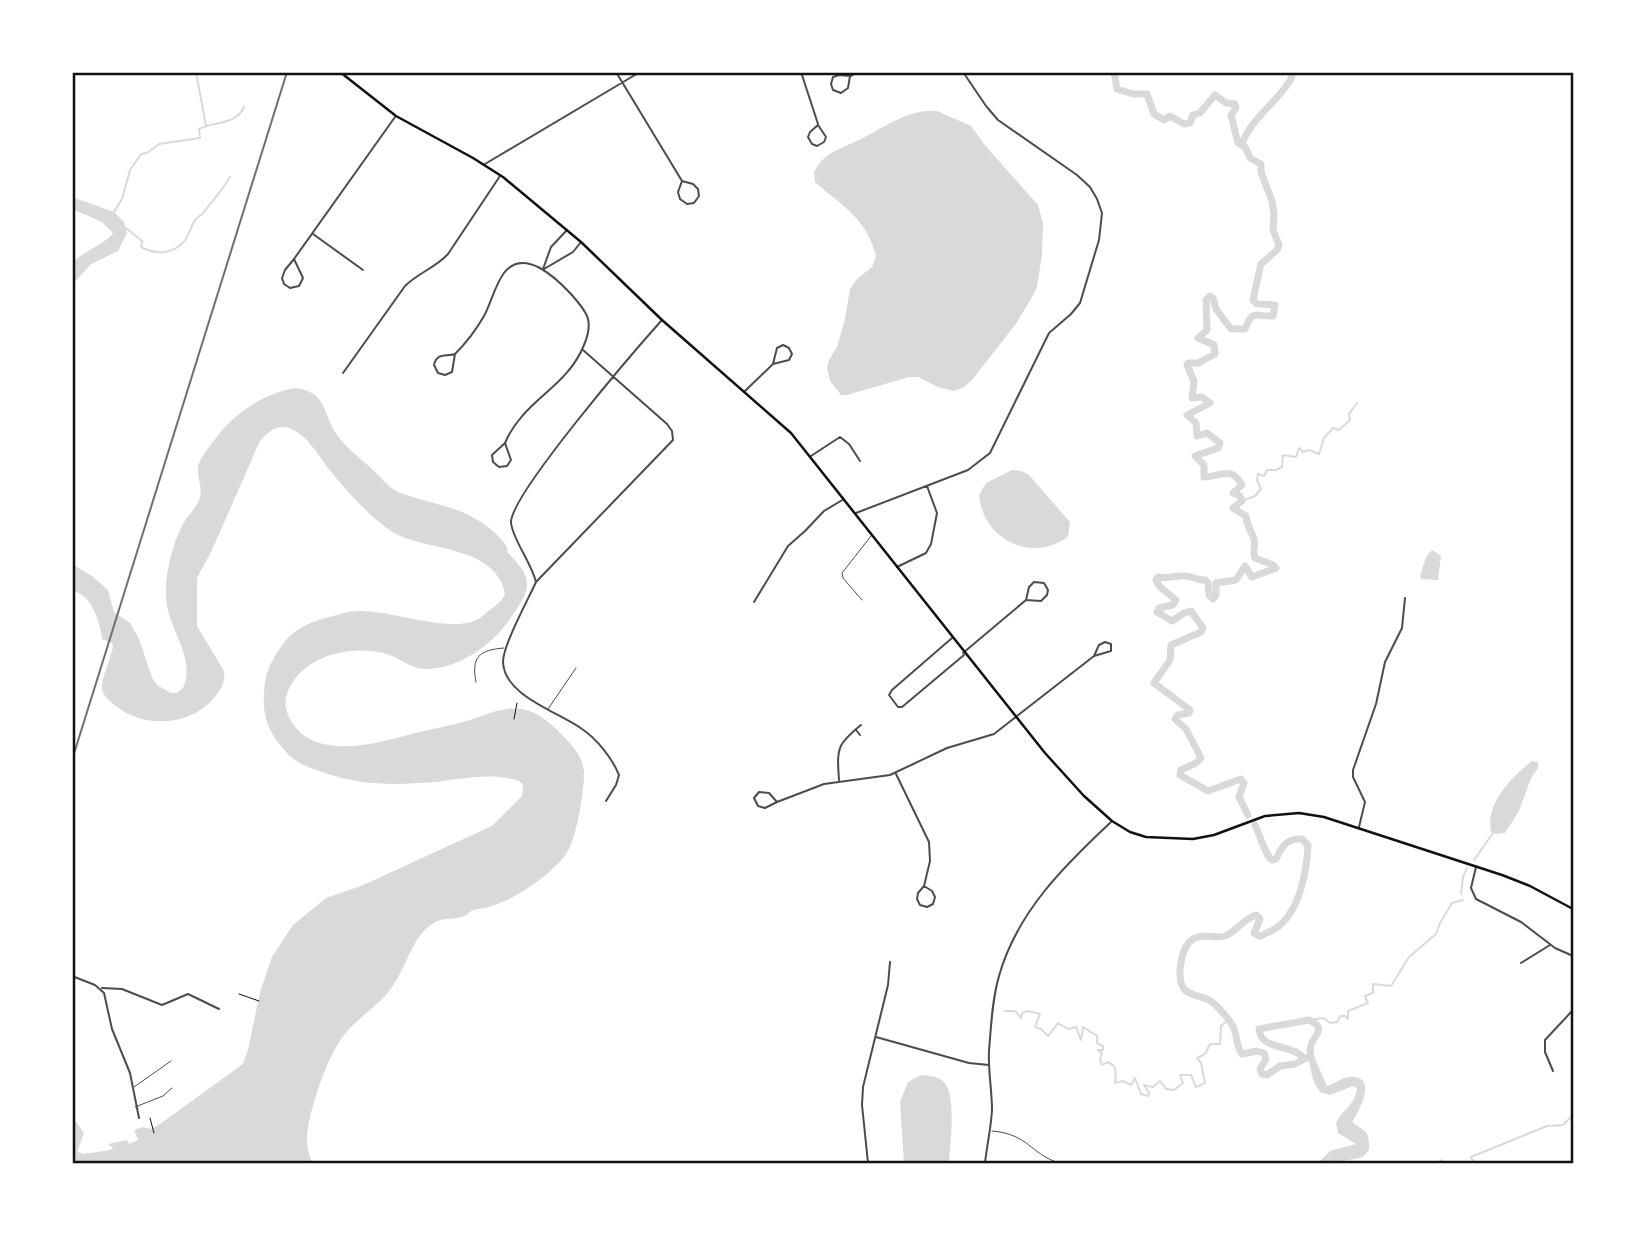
<svg xmlns="http://www.w3.org/2000/svg" width="1645" height="1235" font-family="Inter,sans-serif">
<rect width="100%" height="100%" fill="#fff"/>
<path fill="#d9d9d9" d="M937,111L971,126L984,144L1038,205L1043,224L1042,255L1037,287L1031,299L1015,325L972,380L964,387L954,391L938,387L918,377H909L847,395H841L830,381L827,368L829,360L837,347L845,319L850,289L857,279L872,267L876,256C866,217 842,206 815,182L814,172C824,152 841,149 859,140C885,128 906,109 937,111Z
M72,197L114,212L124,222L127,233L118,251L91,264L72,285V263C82,252 108,242 113,233L102,222L72,209Z
M294,388C328,391 322,414 337,435C347,449 363,460 375,472C382,478 389,488 398,492C423,502 452,505 476,519C485,524 499,535 505,544C512,555 502,547 512,557C534,580 530,590 512,616C494,644 460,669 425,669C411,669 398,656 383,653C349,645 300,656 287,694C283,706 288,718 296,728C324,761 385,741 419,732C436,728 453,725 470,720C486,715 504,706 522,709C539,712 554,726 565,738C576,749 585,761 584,777C583,797 576,843 564,857C545,879 517,898 489,907C484,909 479,908 474,910C461,915 475,913 461,917C450,920 442,917 432,924C412,937 406,968 392,987C379,1006 358,1017 344,1035C328,1054 306,1117 307,1141C307,1149 310,1156 312,1163H72V1116L84,1133L77,1152L84,1154L110,1150L113,1148L108,1144L127,1140L129,1144L138,1140L134,1130L143,1127L151,1129L160,1124L243,1064L248,1050L260,992L272,957L293,925L326,898L361,886L492,826L522,796L523,784L519,781C490,772 464,779 435,782C397,785 362,786 325,773C313,769 297,764 288,754C266,730 261,714 265,682C267,668 275,655 283,644C293,630 306,624 322,619C334,616 347,611 359,611C390,610 446,632 474,621C480,619 486,613 491,609C497,604 503,601 505,593C495,548 437,551 403,537C392,533 381,524 372,516C358,503 344,488 332,473C320,459 305,428 283,427C273,427 266,434 260,441L211,552L197,578V626L224,671C226,682 220,691 213,699C189,727 143,728 116,706C111,702 103,696 102,689C101,680 111,657 113,647L112,643L102,639C100,622 91,593 72,591V564L92,576L108,590L114,612L130,623L139,639L152,678L157,685L171,693H176L183,688C197,658 167,628 166,597C165,573 172,545 183,524C187,516 198,507 200,497C203,487 196,476 198,466C201,457 207,450 212,443C232,415 260,395 294,388Z
M1012,470L1021,471L1029,475L1070,522L1068,537C1031,563 983,540 979,495L986,483Z
M1432,550L1441,556L1438,580L1421,579L1420,576L1426,557Z
M1532,761L1538,762V768L1531,778L1519,811L1505,833L1496,834L1491,832C1485,803 1511,778 1532,761Z
M1312,1059L1317,1063L1327,1086C1334,1085 1340,1078 1348,1077C1380,1074 1359,1111 1352,1122C1365,1132 1370,1130 1369,1150L1363,1157C1350,1160 1332,1163 1318,1163L1330,1151L1356,1144L1338,1133L1336,1123C1342,1110 1356,1104 1357,1088L1353,1086L1330,1095L1320,1092C1313,1083 1309,1071 1312,1059Z
M921,1075C931,1076 940,1076 946,1085C956,1100 950,1145 949,1163H904L900,1102L908,1082Z"/>
<g fill="none" stroke-linecap="round" stroke-linejoin="round">
<path stroke="#d9d9d9" stroke-width="2" d="M196,72L206,126
M114,212L122,199L130,170L141,154L147,153L159,144L200,138L199,129C215,121 236,125 244,107
M126,228L142,241L141,247C156,255 174,255 186,239C190,233 191,225 196,219C198,216 202,215 204,212C213,200 222,191 230,177
M1242,501L1255,496L1261,489L1257,480L1258,474L1264,476L1267,470H1276L1282,467L1283,455L1296,457L1299,448L1303,452L1309,450L1319,454L1324,438L1333,428L1339,430L1350,420L1349,414L1357,403
M1474,860L1493,833
M1461,894L1463,877L1467,868
M1005,1011H1015L1021,1018L1022,1013L1028,1011L1040,1014L1035,1027L1041,1029L1048,1036L1058,1023L1068,1029L1076,1027L1081,1040L1083,1027L1097,1036V1043L1103,1046V1050H1098L1102,1053L1100,1059L1102,1065L1107,1062C1118,1066 1116,1073 1115,1083L1123,1081L1131,1085L1135,1078L1141,1094L1148,1096L1149,1093L1144,1085L1153,1087L1160,1081L1166,1089L1174,1090L1183,1083L1180,1075H1191L1196,1087L1205,1083L1201,1063L1197,1058L1205,1054L1210,1044H1220L1221,1026L1228,1020
M1309,1020L1324,1018L1330,1023L1337,1022L1340,1016H1345L1348,1019V1011L1368,1003L1365,996L1373,993V984L1391,986L1409,957L1436,934L1440,923L1452,903L1463,900
M1437,1163L1441,1160L1443,1163
M1474,1163L1471,1157L1547,1126L1563,1125L1573,1115"/>
<path stroke="#d9d9d9" stroke-width="7" d="M1114,72L1117,89L1133,94H1147L1154,114L1164,120L1170,116L1184,124L1190,123L1193,115L1200,113L1215,95L1226,103L1235,104L1236,108L1231,115L1238,143L1245,147L1250,158L1261,164V172L1272,201L1274,215L1273,230L1279,245L1277,250L1261,264L1253,300L1257,304L1275,305L1273,316C1255,317 1253,308 1245,329H1231L1216,309L1213,298L1210,296L1206,300L1207,330L1198,338L1214,345L1215,354L1198,363H1188L1187,365L1194,381L1192,398L1202,397L1210,403L1187,415L1196,423L1197,436L1207,433L1220,443L1218,448L1195,456L1204,465V477C1221,477 1231,465 1242,485L1233,493L1240,496L1242,501L1233,508L1246,516C1247,527 1251,530 1254,539C1256,546 1252,551 1255,558L1273,565L1276,568L1252,577L1245,566L1236,580L1216,583V595L1213,599L1209,595L1208,583L1205,580C1196,580 1190,575 1182,576C1173,576 1168,579 1158,577L1156,580L1160,587L1176,600L1173,605L1159,608L1157,612L1172,621L1184,613L1191,611L1203,628L1201,632L1171,645L1170,660L1154,683L1190,710L1189,713L1178,715L1175,719L1186,729L1201,758L1196,763L1181,770L1180,775L1208,791L1241,779L1244,783L1239,797L1248,815
M1242,144C1252,116 1279,102 1292,77L1290,72
M1255,825C1260,835 1265,855 1272,860L1276,859C1282,846 1287,838 1302,839L1308,845C1307,870 1300,908 1280,925C1275,930 1267,933 1260,936L1254,933L1260,919L1256,915C1243,919 1236,932 1225,936C1215,939 1203,933 1193,939C1181,946 1176,978 1184,989C1191,996 1201,996 1209,1000C1217,1005 1226,1016 1231,1023C1238,1033 1235,1045 1242,1054L1257,1051L1264,1053L1266,1059L1260,1069L1262,1074L1267,1075L1280,1066L1295,1064L1308,1057L1312,1059L1314,1068
M1304,1059C1294,1043 1261,1052 1259,1029L1309,1020C1327,1028 1315,1034 1311,1045C1310,1049 1310,1053 1311,1058"/>
<path stroke="#111" stroke-width="1" d="M514,719L517,703
M239,994L259,1001
M150,1118L154,1133"/>
<path stroke="#4c4c4c" stroke-width="1" d="M862,600L843,578L842,573L871,536
M476,682C471,657 479,650 504,648
M548,709L576,668
M134,1087L171,1061
M135,1107L163,1096L172,1088
M992,1131C1029,1134 1030,1154 1059,1163"/>
<path stroke="#4c4c4c" stroke-width="2" d="M616,72L682,181
M801,72L818,124
M839,75L850,76L848,88L841,93L833,90L831,84L833,77Z
M851,76L857,72
M818,125L826,137L824,142L817,146L812,144L808,137L810,132Z
M485,164L640,72
M682,181L693,184L698,189L699,196L694,203L687,204L680,199L678,192Z
M313,234L363,270
M294,259L395,117
M294,259L303,278L299,286L290,288L284,284L282,278L285,270Z
M543,269L551,247L567,230
M544,269L573,252L581,242
M455,354C466,343 476,330 484,316C491,303 495,285 504,273C524,247 556,278 571,294C588,313 594,321 584,345C567,388 523,400 505,443
M455,354L452,372L445,375L438,373L434,365C437,352 446,357 455,354Z
M343,373L405,286C418,273 435,268 448,254L500,176
M745,391L773,364L789,360L792,354L789,348L783,345L777,348L773,364
M505,443L511,460L507,466L499,467L493,462L492,455Z
M811,456L840,437L849,444L860,461
M856,513L968,470L990,453L1049,333L1071,314L1080,303L1099,240L1102,213L1097,199L1090,187L1077,175L998,120L986,106L963,72
M897,567L926,553L931,544L937,513L927,486
M536,582L673,440L672,431L667,424L583,350
M1034,582L1044,583L1048,590L1047,595L1041,601L1026,600L1029,587Z
M754,602L788,546L805,531L824,511L844,499
M952,638L892,690L889,695L898,707H902L964,655
M1105,642L1111,644V651L1094,656L1099,645Z
M963,653L1026,600
M856,730L860,735
M896,774L929,842L930,861L924,886
M839,780C837,749 836,745 861,725
M759,792L769,793L777,802L765,808L758,806L754,798Z
M606,801L616,785L619,775C612,758 597,739 582,729C559,712 504,696 503,662C503,645 528,600 536,582C531,562 513,540 511,523C509,496 637,348 661,321
M777,802L824,784L890,775L947,748L994,734L1094,656
M1359,827L1365,802L1353,777V770L1376,704L1385,662L1402,628L1405,598
M1476,867L1471,888L1476,899L1521,922L1555,948L1573,956
M924,886L932,891L935,897L933,904L927,907L920,905L917,899L918,893Z
M1521,963L1550,945
M72,976L95,985L104,993L112,1029L130,1073L139,1118
M102,988L122,989L162,1005L188,994L219,1009
M876,1037L969,1063L989,1065
M1553,1071L1545,1052V1040L1573,1010
M868,1163L862,1105L863,1087L888,985L890,962
M985,1163C987,1145 991,1128 992,1110C992,1090 988,1071 989,1051C991,1027 992,1000 999,976C1017,912 1064,866 1111,822"/>
<path stroke="#111" stroke-width="2.5" d="M340,72L396,116L473,158L503,177L581,242L662,320L791,433L1045,753L1084,796L1112,821L1130,832L1146,837L1193,839L1214,835L1265,816L1299,813L1324,817L1502,875L1530,886L1573,909"/>
<path stroke="#707070" stroke-width="2" d="M72,760L287,72"/>
</g>
<rect width="1645" height="1235" fill="none" stroke="#ffffff" stroke-width="147"/>
<rect x="74" y="74" width="1498" height="1088" fill="none" stroke="#111" stroke-width="2.5"/>
</svg>
